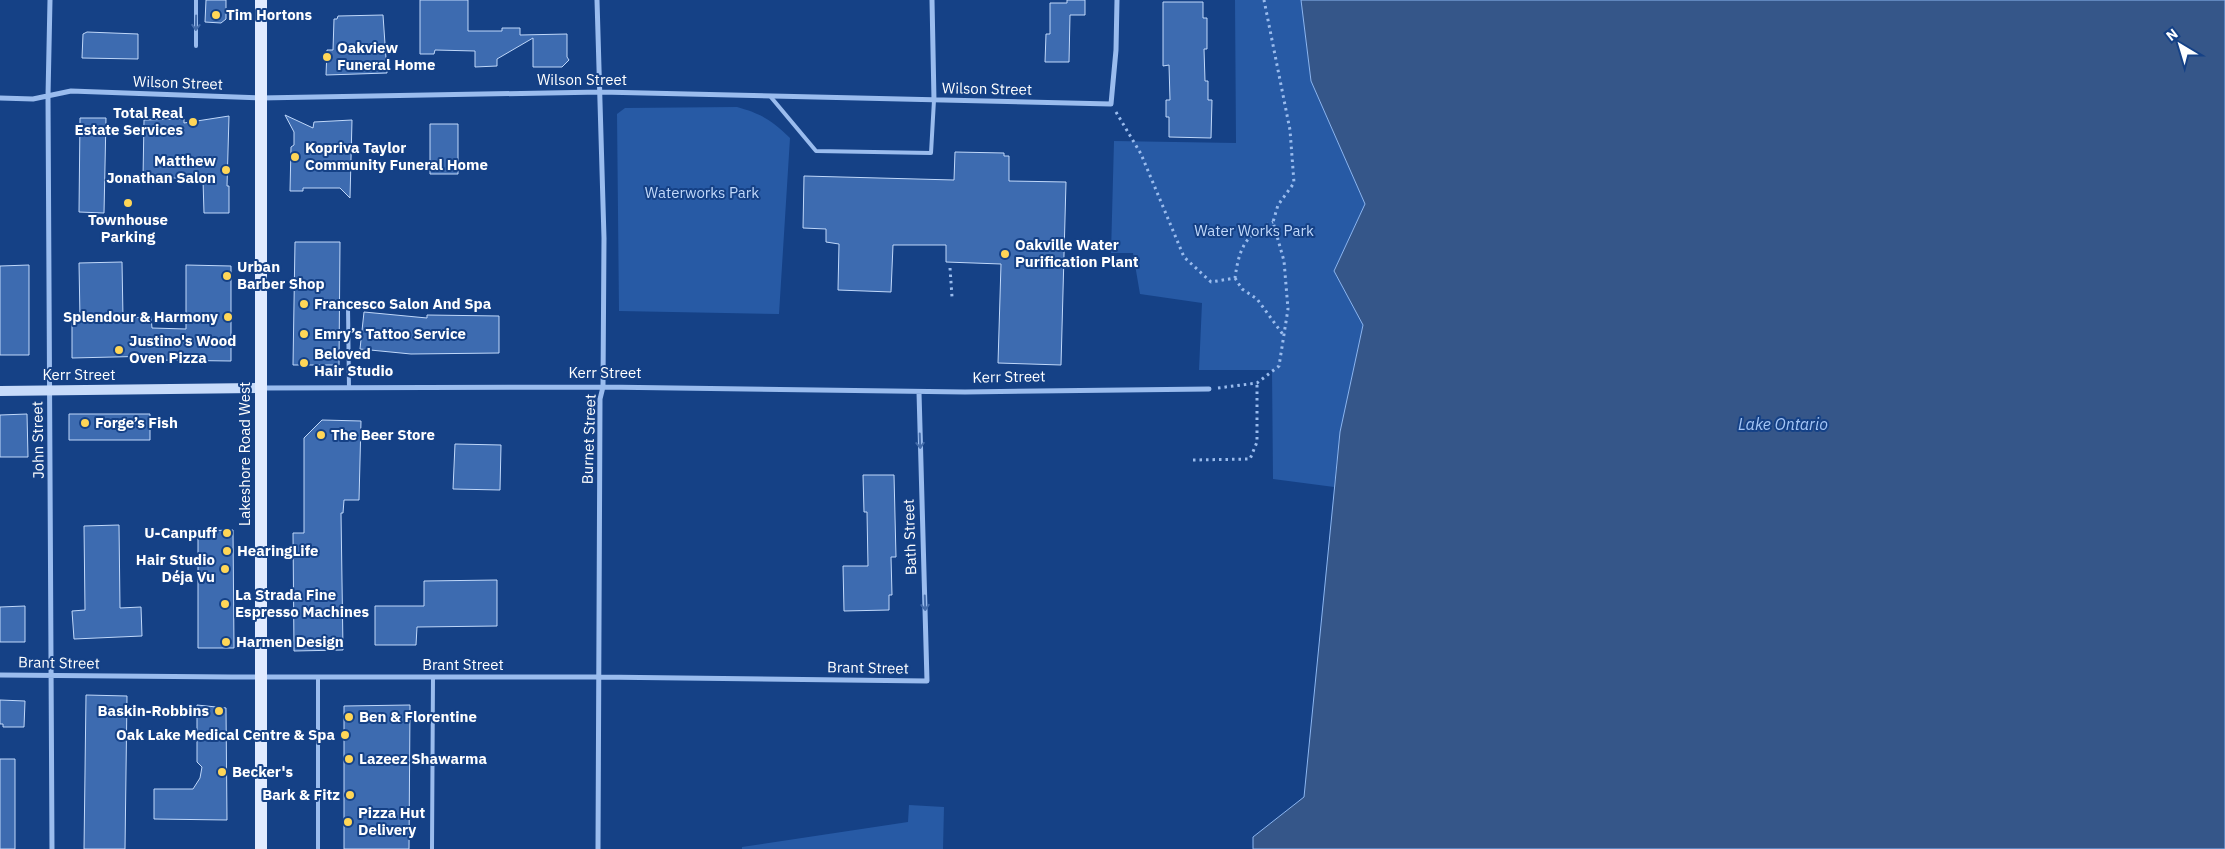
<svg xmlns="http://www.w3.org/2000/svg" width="2225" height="849" font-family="'IBM Plex Sans',sans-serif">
<rect width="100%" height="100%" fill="#154186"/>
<path fill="#275aa5" d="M1235,0H1301L1311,81L1365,204L1334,271L1363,325L1340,432L1334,487L1273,479L1272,370H1199L1202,303L1140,294L1133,253H1111L1114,141L1236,143Z
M737,107C762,114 771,120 790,138L779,314L619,311L617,114L625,108Z
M909,805L944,807L943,849H742V847L908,822Z"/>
<path fill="#355689" stroke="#8cb6f1" d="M1301,0H2225V849H1253V837L1304,797L1340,432L1363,325L1334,271L1365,204L1311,81Z"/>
<path fill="#3d6bb0" stroke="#c0d8fa" d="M206,0H226V19L221,23L205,22Z
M420,0H468V31H502V28H520V35L567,34V57L569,60L562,67H533V38L497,59V66L475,67V51L435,50L434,54H420Z
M1067,0H1085V15H1070L1069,62H1045L1046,34H1050V3H1067Z
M1163,2H1203V18H1207V49H1204L1205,81H1208V100H1212L1211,138L1169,137V117H1166V100H1170L1169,65L1163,66Z
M383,15L387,73L326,75L327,50H333L334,19H337L338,16Z
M87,32L138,34V59L82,58L83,34Z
M285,115L313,128L314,122L352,120L350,198L340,188H303V191H290L291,147L294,145V132Z
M229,116L227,186H229V213H204L203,180H187V178H143L144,120L184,119V123Z
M80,118H106L104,213L79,212Z
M430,124H458V174H430Z
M955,152L1004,153V156H1009V181L1066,182L1061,365L998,363L1001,264L946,262V245H893L891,292L838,290L839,244L826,242V229L803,228L804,176L954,180Z
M295,242H340L339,365H293Z
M122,262L123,318L151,317L152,328L186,329V265L231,266V361L155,360V356L72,358V319H80L79,263Z
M29,265V355H0V266Z
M364,312L427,318V315L499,316V353L411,354L360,349Z
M27,414L28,457H0V415Z
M69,414H150V440H69Z
M322,420L361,421L359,500H344L343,513H341L343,650L294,651L293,533H304V438Z
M455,444L501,445L500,490L453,489Z
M863,475H894L896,557H891L892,595H889V610L844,611L843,566H868L867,512H864Z
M119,525L120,608L141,607L142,636L74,639L72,611L85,610L84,526Z
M233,530L234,648H198V531Z
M497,580V626L417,627L416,645H375V606H424V581Z
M25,606V642H0V607Z
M86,695L127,696L125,849H84Z
M0,700L25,701L24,727H3V724H0Z
M197,705L226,708L227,820L154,819V789H193L200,778L202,767L197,762Z
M410,705L409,849H344V706Z
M0,759H15V849H0Z"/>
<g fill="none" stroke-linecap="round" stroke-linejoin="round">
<path stroke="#9abcee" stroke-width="3" stroke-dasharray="2.5 4" stroke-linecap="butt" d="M1116,112L1141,154L1184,257L1211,282L1235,278C1239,249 1245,234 1273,222
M950,268L952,297
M1235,278L1242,289L1257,299L1284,336
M1218,388L1257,383L1279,366L1288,309L1284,261L1273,222L1278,205L1294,183L1290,130L1264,0
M1193,460L1250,459L1257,442V383"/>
<path stroke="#9abcee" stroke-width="4" d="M196,46V0
M770,96L816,151L931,153L934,100
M348,307L349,388
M318,849V677
M432,849L433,677"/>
<path stroke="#9abcee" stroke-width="5" d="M50,0L48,96L52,849
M597,0L604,238L603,387L600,399L598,849
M932,0L934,100
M0,98L33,99L71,91L260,98L601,92L1111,104L1116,50L1117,0
M261,388L603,387L965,392L1209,389
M0,675L231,677H599L927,681L919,392"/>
<path stroke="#c7dbfa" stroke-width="10" d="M0,391L260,388"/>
<path stroke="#e1ebff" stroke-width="12" d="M261,0V849"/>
</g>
<defs><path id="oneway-shaft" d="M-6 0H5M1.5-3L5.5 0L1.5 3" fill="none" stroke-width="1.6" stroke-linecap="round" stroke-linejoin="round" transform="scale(1.25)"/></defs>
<g stroke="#446caa">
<use href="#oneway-shaft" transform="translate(196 23) rotate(91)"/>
<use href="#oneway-shaft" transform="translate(920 441) rotate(88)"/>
<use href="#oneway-shaft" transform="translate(925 603) rotate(88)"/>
</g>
<g fill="#ffd657" stroke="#154186" stroke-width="2">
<circle cx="216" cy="15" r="5"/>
<circle cx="327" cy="57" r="5"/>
<circle cx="193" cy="122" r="5"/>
<circle cx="295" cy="157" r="5"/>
<circle cx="226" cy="170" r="5"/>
<circle cx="128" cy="203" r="5"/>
<circle cx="1005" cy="254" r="5"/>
<circle cx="227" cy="276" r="5"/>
<circle cx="304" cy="304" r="5"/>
<circle cx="228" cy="317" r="5"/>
<circle cx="304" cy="334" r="5"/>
<circle cx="119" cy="350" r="5"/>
<circle cx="304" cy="363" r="5"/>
<circle cx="85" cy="423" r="5"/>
<circle cx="321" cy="435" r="5"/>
<circle cx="227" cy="533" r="5"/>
<circle cx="227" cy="551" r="5"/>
<circle cx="225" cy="569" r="5"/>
<circle cx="225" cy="604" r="5"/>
<circle cx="226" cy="642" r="5"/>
<circle cx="219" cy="711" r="5"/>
<circle cx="349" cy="717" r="5"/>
<circle cx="345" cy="735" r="5"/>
<circle cx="349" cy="759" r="5"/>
<circle cx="222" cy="772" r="5"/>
<circle cx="350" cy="795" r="5"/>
<circle cx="348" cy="822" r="5"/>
</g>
<g text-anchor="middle" stroke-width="4" stroke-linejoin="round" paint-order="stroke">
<g font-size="15" font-weight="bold" fill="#fff" stroke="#154186" text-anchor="start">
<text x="226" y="20">Tim Hortons</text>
<text x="337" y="53">Oakview<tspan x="337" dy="17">Funeral Home</tspan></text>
<text x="183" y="118" text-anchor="end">Total Real<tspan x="183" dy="17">Estate Services</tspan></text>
<text x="305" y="153">Kopriva Taylor<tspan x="305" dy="17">Community Funeral Home</tspan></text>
<text x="216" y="166" text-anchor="end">Matthew<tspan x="216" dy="17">Jonathan Salon</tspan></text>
<text x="128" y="225" text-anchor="middle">Townhouse<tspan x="128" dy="17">Parking</tspan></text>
<text x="1015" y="250">Oakville Water<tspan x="1015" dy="17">Purification Plant</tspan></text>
<text x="237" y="272">Urban<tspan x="237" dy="17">Barber Shop</tspan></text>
<text x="314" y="309">Francesco Salon And Spa</text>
<text x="218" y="322" text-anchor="end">Splendour &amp; Harmony</text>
<text x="314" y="339">Emry’s Tattoo Service</text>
<text x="129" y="346">Justino's Wood<tspan x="129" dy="17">Oven Pizza</tspan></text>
<text x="314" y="359">Beloved<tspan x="314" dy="17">Hair Studio</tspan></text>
<text x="95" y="428">Forge’s Fish</text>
<text x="331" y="440">The Beer Store</text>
<text x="217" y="538" text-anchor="end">U-Canpuff</text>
<text x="237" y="556">HearingLife</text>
<text x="215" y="565" text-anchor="end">Hair Studio<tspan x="215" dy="17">Déja Vu</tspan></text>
<text x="235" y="600">La Strada Fine<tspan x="235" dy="17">Espresso Machines</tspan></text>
<text x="236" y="647">Harmen Design</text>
<text x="209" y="716" text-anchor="end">Baskin-Robbins</text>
<text x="359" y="722">Ben &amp; Florentine</text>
<text x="335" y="740" text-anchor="end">Oak Lake Medical Centre &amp; Spa</text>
<text x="359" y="764">Lazeez Shawarma</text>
<text x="232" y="777">Becker's</text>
<text x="340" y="800" text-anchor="end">Bark &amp; Fitz</text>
<text x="358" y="818">Pizza Hut<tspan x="358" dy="17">Delivery</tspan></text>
</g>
<g font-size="15" fill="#fff" stroke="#154186">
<text x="582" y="85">Wilson Street</text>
<text transform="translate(178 83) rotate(2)" y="5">Wilson Street</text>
<text transform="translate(987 89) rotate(1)" y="5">Wilson Street</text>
<text x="605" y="378">Kerr Street</text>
<text x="79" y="380">Kerr Street</text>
<text transform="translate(1009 377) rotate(-1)" y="5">Kerr Street</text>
<text transform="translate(589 439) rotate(-88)" y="5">Burnet Street</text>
<text transform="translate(38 440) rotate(-91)" y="5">John Street</text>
<text transform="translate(245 454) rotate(-90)" y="5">Lakeshore Road West</text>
<text transform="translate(910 537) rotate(-92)" y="5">Bath Street</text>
<text transform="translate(59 663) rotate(1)" y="5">Brant Street</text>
<text x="463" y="670">Brant Street</text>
<text transform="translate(868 668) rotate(1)" y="5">Brant Street</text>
</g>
<g font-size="15" fill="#c0d8fa" stroke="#154186">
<text x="702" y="198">Waterworks Park</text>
<text x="1254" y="236">Water Works Park</text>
</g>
<g font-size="16" font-style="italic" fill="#a5c6f6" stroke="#154186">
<text x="1783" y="430">Lake Ontario</text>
</g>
</g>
<g transform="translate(2180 45) rotate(322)" stroke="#154186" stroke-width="4" paint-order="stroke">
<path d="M0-4L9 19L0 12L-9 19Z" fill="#ffffff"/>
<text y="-8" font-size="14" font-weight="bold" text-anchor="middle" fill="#ffffff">N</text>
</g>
</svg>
